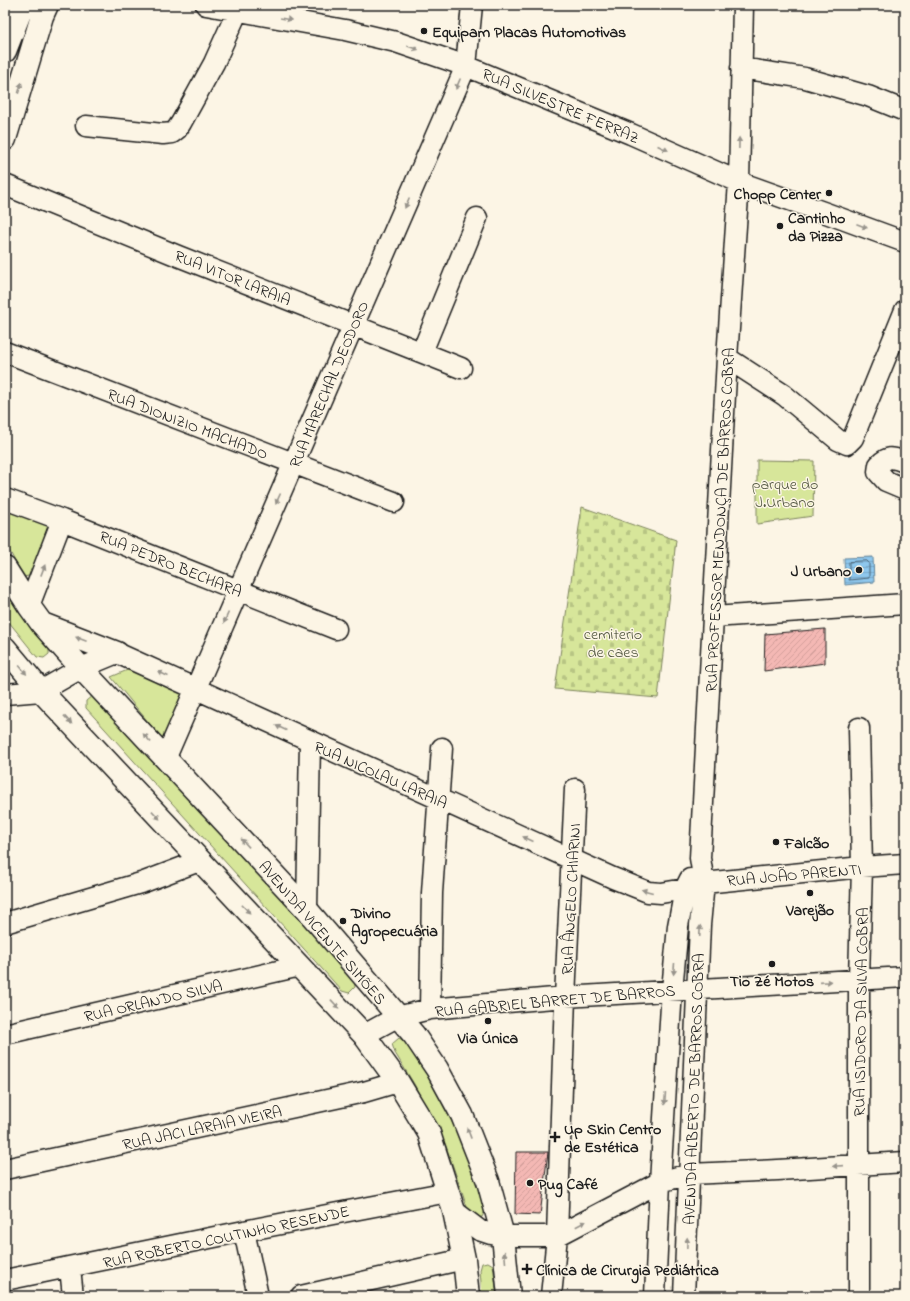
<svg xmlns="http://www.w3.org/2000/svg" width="910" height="1301" font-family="'Indie Flower',sans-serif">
<defs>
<pattern id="cemetery-stones" width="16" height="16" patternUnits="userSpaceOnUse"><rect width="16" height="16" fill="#d7e69a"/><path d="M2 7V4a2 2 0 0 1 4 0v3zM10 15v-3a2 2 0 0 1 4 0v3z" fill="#b8c584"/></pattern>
<pattern id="water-rules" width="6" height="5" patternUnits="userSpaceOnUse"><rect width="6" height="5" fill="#8ec7ed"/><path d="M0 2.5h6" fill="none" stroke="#7aaacb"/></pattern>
<pattern id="building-hatch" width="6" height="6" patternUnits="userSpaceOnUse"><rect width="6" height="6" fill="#f4b8b4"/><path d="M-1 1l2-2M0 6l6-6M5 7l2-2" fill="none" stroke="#d19e9a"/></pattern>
</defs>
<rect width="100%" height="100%" fill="#fcf5e5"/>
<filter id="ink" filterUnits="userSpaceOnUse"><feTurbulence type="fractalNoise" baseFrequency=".025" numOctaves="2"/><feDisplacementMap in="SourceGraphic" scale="8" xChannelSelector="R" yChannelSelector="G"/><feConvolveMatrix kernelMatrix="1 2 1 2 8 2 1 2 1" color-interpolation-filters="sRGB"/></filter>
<g filter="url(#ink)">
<path fill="url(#cemetery-stones)" stroke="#7a815b" d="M582,507L676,540L658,698L555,689Z"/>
<path fill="#d7e69a" stroke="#7a815b" d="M757,460L814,461L813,516L757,524Z
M5,503L52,522L35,575L23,577L5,542Z
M5,589L14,603L49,647V654L44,658L37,657L5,617Z
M130,669L187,693L164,741L111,677Z
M93,695L99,698L354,979L355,987L349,993L342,991L86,708V701Z
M399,1038L406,1042L413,1052L428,1077L461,1139L473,1168L485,1211L482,1217L475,1219L469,1213L446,1146L414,1084L395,1053L392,1044Z
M488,1262L493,1265L497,1296H482L480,1270L482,1263Z"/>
<path fill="url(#water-rules)" stroke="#608399" d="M873,557L874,582L845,585L844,558Z"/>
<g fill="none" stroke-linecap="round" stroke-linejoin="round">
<path stroke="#4a6070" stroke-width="1" d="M867,561L869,563V578L849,580V562Z"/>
</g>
<path fill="url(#building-hatch)" stroke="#1c1c1c" d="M825,629V663L764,671L765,634Z
M516,1152H548L540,1215L515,1214Z"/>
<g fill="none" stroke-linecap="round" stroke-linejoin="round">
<defs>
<path id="minor" d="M206,5L345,30L396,42L466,66L631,134L739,182L826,213L905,242
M741,68L805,78L868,96L905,111
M86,126L163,134L172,133L177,129L181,123L214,63L238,10
M5,185L178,256L461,368
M5,352L394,502
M422,352L477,218
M727,358L784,395L838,440L847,444L853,438L905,310
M905,462C893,458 889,455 879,465L878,472L886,481L905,489
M5,499L62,520L336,629
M29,606L62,520
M713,617L905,604
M5,694L41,691L81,668L117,653L613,878L648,892L661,893L685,889L704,883L862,867L905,864
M166,757L466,66L472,5
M307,910L310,741
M5,923L144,882L199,861
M430,1009L432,893L442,748
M5,1034L300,966
M364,1035L397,1017L430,1009L565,997L905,977
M5,1169L364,1092L398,1082
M454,1211L479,1230L491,1234L503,1236H557L660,1182L689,1174L778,1170L905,1162
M244,1231L258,1296
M70,1268L73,1296
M5,1280L244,1231L448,1192
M301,1296L464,1259
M551,1296L557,1236L565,997L575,789
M655,1296L660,1182L672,990L678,926L685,889L690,879
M684,1296L700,925L704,883L700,858L727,358L739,182L743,5
M859,1296V979L862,867L859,728"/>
<path id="major" d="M5,51L23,5
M5,139L42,16L47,5
M5,568L29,606L42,624L81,668L307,910L414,1035L437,1069L462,1115L488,1181L503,1236L509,1296
M45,625L117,653
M5,648L41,691L364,1035L398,1082L429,1133L454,1211L464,1259L468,1296"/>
</defs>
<use href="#minor" stroke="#1c1c1c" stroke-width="23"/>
<use href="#major" stroke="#1c1c1c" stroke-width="25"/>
<use href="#minor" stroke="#fcf5e5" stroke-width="20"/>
<use href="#major" stroke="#fcf5e5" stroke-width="22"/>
</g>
<defs><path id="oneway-solid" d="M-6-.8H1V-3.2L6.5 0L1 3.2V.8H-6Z"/></defs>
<g fill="#97938b">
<use href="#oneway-solid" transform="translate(286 19) rotate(10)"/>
<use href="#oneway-solid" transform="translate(413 48) rotate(19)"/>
<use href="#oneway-solid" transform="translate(458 84) rotate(113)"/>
<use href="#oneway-solid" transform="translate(20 88) rotate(-73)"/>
<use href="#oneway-solid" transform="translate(739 143) rotate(-89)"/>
<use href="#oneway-solid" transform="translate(663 148) rotate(24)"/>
<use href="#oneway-solid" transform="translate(407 203) rotate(113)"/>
<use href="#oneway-solid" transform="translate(862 226) rotate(21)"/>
<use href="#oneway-solid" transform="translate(278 499) rotate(114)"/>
<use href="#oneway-solid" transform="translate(43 570) rotate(-69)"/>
<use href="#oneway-solid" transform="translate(226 618) rotate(114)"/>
<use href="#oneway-solid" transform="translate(81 639) rotate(-159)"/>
<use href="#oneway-solid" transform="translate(23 670) rotate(50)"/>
<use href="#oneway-solid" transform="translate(163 674) rotate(-156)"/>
<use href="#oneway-solid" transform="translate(68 720) rotate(47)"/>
<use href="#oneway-solid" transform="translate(281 728) rotate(-155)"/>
<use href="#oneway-solid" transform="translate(147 738) rotate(-133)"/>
<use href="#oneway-solid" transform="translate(156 815) rotate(47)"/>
<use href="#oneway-solid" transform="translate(528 839) rotate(-156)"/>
<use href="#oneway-solid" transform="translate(245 843) rotate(-133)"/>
<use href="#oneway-solid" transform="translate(647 891) rotate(-165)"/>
<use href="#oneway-solid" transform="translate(246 909) rotate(46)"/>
<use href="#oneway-solid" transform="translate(700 931) rotate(-87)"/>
<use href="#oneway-solid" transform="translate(674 969) rotate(95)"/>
<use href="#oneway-solid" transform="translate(826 982) rotate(-4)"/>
<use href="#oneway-solid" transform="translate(335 1004) rotate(47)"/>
<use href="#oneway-solid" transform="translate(665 1099) rotate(94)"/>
<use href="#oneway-solid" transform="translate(469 1133) rotate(-111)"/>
<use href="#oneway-solid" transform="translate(838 1166) rotate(176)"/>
<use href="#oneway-solid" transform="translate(581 1224) rotate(-28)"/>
<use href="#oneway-solid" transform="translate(687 1243) rotate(-88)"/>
<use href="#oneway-solid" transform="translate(505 1257) rotate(-95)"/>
</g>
</g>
<g fill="#1c1c1c" stroke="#fcf5e5" stroke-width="1.5">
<circle cx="424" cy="31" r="4"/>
<circle cx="829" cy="193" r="4"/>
<circle cx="780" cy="226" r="4"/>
<circle cx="859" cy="570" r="4"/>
<circle cx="776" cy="842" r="4"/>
<circle cx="810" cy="893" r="4"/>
<circle cx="343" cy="921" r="4"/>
<circle cx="772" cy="964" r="4"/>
<circle cx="488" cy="1021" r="4"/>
<path d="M553 1131h4v4h4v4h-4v4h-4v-4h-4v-4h4z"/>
<circle cx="530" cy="1183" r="4"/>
<path d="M525 1263h4v4h4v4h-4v4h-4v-4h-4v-4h4z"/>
</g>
<g text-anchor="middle" stroke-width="3" stroke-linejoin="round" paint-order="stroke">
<g font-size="16" font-weight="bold" fill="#1c1c1c" stroke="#fcf5e5" text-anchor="start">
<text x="432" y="37">Equipam Placas Automotivas</text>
<text x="821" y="199" text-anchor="end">Chopp Center</text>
<text x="788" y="223">Cantinho<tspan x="788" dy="18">da Pizza</tspan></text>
<text x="851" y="576" text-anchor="end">J Urbano</text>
<text x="784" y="848">Falcão</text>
<text x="810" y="915" text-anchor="middle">Varejão</text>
<text x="351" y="918">Divino<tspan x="351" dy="18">Agropecuária</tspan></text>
<text x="772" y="986" text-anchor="middle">Tio Zé Motos</text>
<text x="488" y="1043" text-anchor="middle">Via Única</text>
<text x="564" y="1134">Up Skin Centro<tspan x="564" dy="18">de Estética</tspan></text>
<text x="538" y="1189">Pug Café</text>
<text x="536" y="1275">Clínica de Cirurgia Pediátrica</text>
</g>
<g font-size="16" fill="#1c1c1c" stroke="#fcf5e5">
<text transform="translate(561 105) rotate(23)" y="6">RUA SILVESTRE FERRAZ</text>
<text transform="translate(233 277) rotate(22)" y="6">RUA VITOR LARAIA</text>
<text transform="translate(328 384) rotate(-67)" y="6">RUA MARECHAL DEODORO</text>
<text transform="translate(188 423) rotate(21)" y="6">RUA DIONIZIO MACHADO</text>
<text transform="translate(719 520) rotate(-87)" y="6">RUA PROFESSOR MENDONÇA DE BARROS COBRA</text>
<text transform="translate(171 563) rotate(22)" y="6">RUA PEDRO BECHARA</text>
<text transform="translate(381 774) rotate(24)" y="6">RUA NICOLAU LARAIA</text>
<text transform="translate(794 874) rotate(-5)" y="6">RUA JOÃO PARENTI</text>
<text transform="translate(570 899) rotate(-87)" y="6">RUA ÂNGELO CHIARINI</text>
<text transform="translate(323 932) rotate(49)" y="6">AVENIDA VICENTE SIMÕES</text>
<text transform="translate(153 1000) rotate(-13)" y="6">RUA ORLANDO SILVA</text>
<text transform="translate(555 1000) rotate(-5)" y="6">RUA GABRIEL BARRET DE BARROS</text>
<text transform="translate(860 1012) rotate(-89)" y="6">RUA ISIDORO DA SILVA COBRA</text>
<text transform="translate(693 1089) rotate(-88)" y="6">AVENIDA ALBERTO DE BARROS COBRA</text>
<text transform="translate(202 1127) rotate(-12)" y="6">RUA JACI LARAIA VIEIRA</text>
<text transform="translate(226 1236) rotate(-12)" y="6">RUA ROBERTO COUTINHO RESENDE</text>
</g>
<g font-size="16" fill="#545942" stroke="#fcf5e5">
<text x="785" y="489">parque do<tspan x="785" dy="18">J.Urbano</tspan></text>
<text x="613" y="639">cemiterio<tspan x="613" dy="18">de caes</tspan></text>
</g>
</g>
<rect width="910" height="1301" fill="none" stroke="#fcf5e5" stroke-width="20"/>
<rect x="10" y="10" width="890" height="1281" fill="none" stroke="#1c1c1c" stroke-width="1.5" filter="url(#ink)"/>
</svg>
